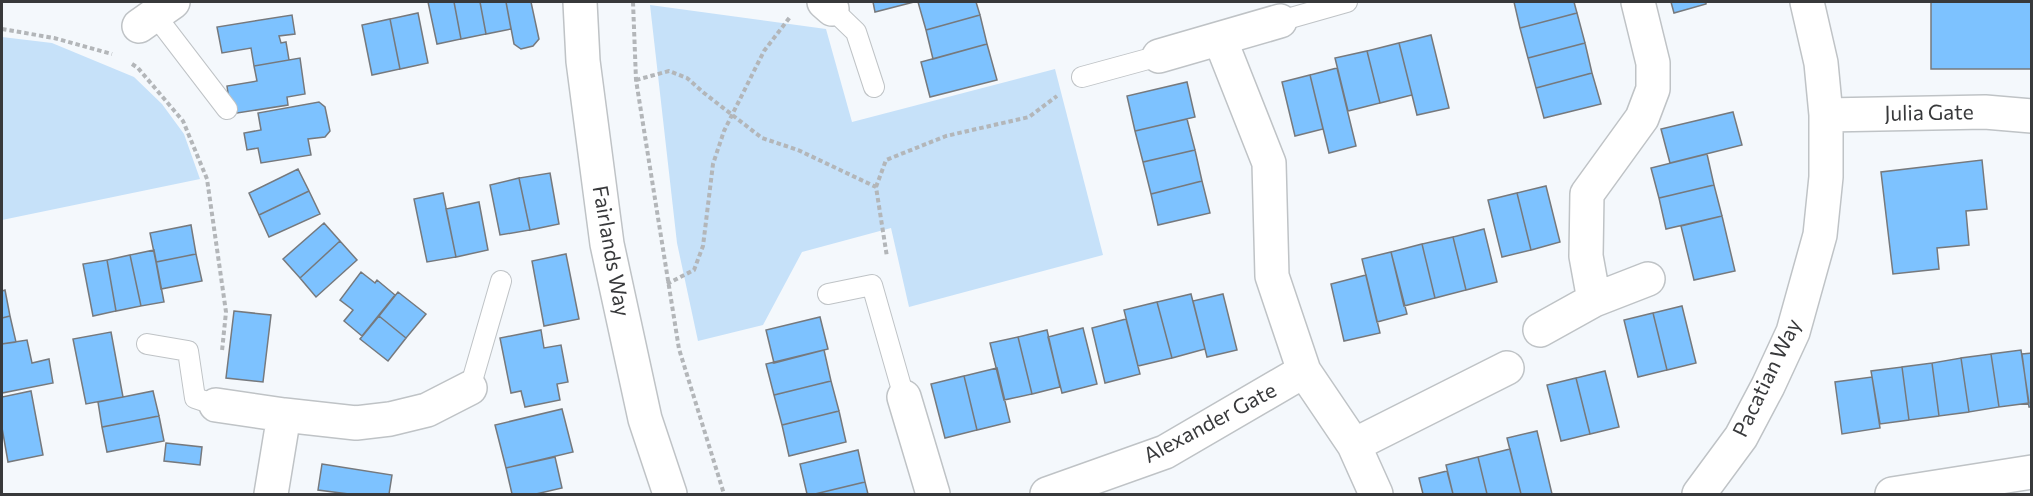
<svg xmlns="http://www.w3.org/2000/svg" width="2033" height="496" font-family="Commissioner,sans-serif">
<rect width="100%" height="100%" fill="#f4f8fc"/>
<path fill="#c6e1f9" d="M650,5L826,29L852,122L1055,69L1103,255L909,307L891,228L802,252L763,325L698,341L677,243Z
M2,37L52,43L134,77L162,104L184,134L200,179L2,220Z"/>
<path fill="#7dc2ff" stroke="#76797d" stroke-width="1.5" d="M428,2H454L461,39L437,44Z
M454,2H480L486,34L461,39Z
M480,2H506L511,29L486,34Z
M506,2H531L539,39L533,46L521,49L514,44Z
M873,2H914L875,12Z
M918,2H976L980,15L926,30Z
M1514,2H1574L1577,13L1520,28Z
M1671,2H1706V4L1674,13Z
M1931,2H2032V69H1931Z
M418,13L428,63L400,69L390,19Z
M1577,13L1585,43L1528,58L1520,28Z
M292,15L295,34L279,36L281,43L286,42L289,60L254,66L251,48L222,53L217,27Z
M980,15L987,44L933,59L926,30Z
M390,19L400,69L372,75L362,25Z
M1431,35L1449,108L1417,115L1399,43Z
M1399,43L1412,95L1380,103L1367,51Z
M1585,43L1592,73L1536,88L1528,58Z
M987,44L997,80L930,97L921,62Z
M1367,51L1380,103L1348,111L1335,58Z
M300,58L305,94L287,97L288,105L231,114L227,86L257,81L254,66Z
M1337,68L1356,146L1329,153L1310,75Z
M1592,73L1601,104L1544,118L1536,88Z
M1310,75L1323,129L1295,136L1282,82Z
M1187,82L1195,117L1135,131L1127,96Z
M319,102L325,107L330,131L325,137L308,139L311,155L261,163L258,148L247,150L244,133L261,130L258,113Z
M1733,112L1742,145L1670,163L1661,129Z
M1187,119L1195,150L1143,162L1135,131Z
M1195,150L1202,181L1151,194L1143,162Z
M1707,154L1714,185L1659,198L1651,168Z
M1982,160L1987,209L1966,211L1969,245L1937,248L1939,269L1893,274L1881,172Z
M298,169L309,191L259,215L249,193Z
M550,173L559,224L530,230L519,178Z
M519,178L530,230L500,235L490,185Z
M1202,181L1210,213L1158,225L1151,194Z
M1714,185L1722,216L1666,229L1659,198Z
M1546,186L1560,242L1531,250L1517,193Z
M309,191L320,214L269,237L259,215Z
M443,193L456,257L427,262L414,199Z
M1517,193L1531,250L1502,257L1488,200Z
M479,202L488,250L456,257L446,209Z
M1722,216L1735,271L1694,280L1681,226Z
M324,223L340,241L300,278L283,259Z
M191,225L196,254L156,262L150,233Z
M1484,229L1497,282L1466,290L1453,237Z
M1453,237L1466,290L1435,298L1422,244Z
M340,241L357,260L316,297L300,278Z
M1422,244L1435,298L1404,306L1391,252Z
M154,250L164,302L141,306L130,255Z
M1391,252L1407,314L1377,322L1362,259Z
M196,254L202,281L161,289L156,262Z
M566,254L579,319L544,326L532,261Z
M130,255L141,306L116,311L107,260Z
M107,260L116,311L93,316L83,264Z
M361,272L375,283L377,280L395,295L362,336L344,321L353,310L340,300Z
M1366,275L1380,333L1344,341L1331,284Z
M5,290L10,316L2,318V291Z
M398,292L426,314L406,338L379,316Z
M1191,294L1205,349L1172,358L1157,302Z
M1223,294L1237,350L1207,357L1193,301Z
M1157,302L1172,358L1138,366L1124,310Z
M1682,306L1696,363L1667,370L1653,313Z
M234,311L271,315L263,382L226,378Z
M1653,313L1667,370L1638,377L1624,320Z
M10,316L16,342L2,344V318Z
M379,316L406,338L388,361L360,339Z
M820,317L828,349L774,363L766,330Z
M1126,319L1140,374L1105,383L1092,328Z
M1083,328L1097,384L1062,393L1048,337Z
M541,330L544,348L561,345L568,382L557,384L560,400L525,407L521,391L511,393L500,338Z
M1047,330L1060,387L1032,394L1018,337Z
M111,332L123,397L86,404L73,339Z
M1018,337L1032,394L1004,400L990,343Z
M27,340L32,363L49,359L53,383L2,393V344Z
M824,350L831,381L774,395L766,364Z
M2021,350L2029,403L1999,407L1991,354Z
M2032,353V407H2029L2022,354Z
M1991,354L1999,407L1969,412L1961,358Z
M1961,358L1969,412L1939,416L1932,363Z
M1932,363L1939,416L1909,420L1902,367Z
M1902,367L1909,420L1880,424L1871,371Z
M997,368L1010,422L977,430L964,376Z
M1605,371L1619,427L1590,434L1576,378Z
M964,376L977,430L945,438L931,384Z
M1872,377L1880,428L1842,434L1835,382Z
M1576,378L1590,434L1561,441L1547,385Z
M831,381L839,411L782,425L774,395Z
M31,391L43,455L8,462L2,428V397Z
M153,391L159,416L102,427L98,402Z
M562,409L573,452L506,468L495,425Z
M839,411L846,442L789,456L782,425Z
M159,416L164,441L107,452L102,427Z
M1537,431L1552,494H1521L1507,438Z
M166,443L202,447L200,465L164,461Z
M1510,449L1521,494H1487L1478,457Z
M858,450L865,482L815,494H807L800,464Z
M555,457L562,488L536,494H512L506,468Z
M1478,457L1487,494H1453L1446,465Z
M322,464L392,475L389,494H349L318,490Z
M1447,471L1453,494H1423L1419,478Z
M865,482L868,494H815Z"/>
<g fill="none" stroke-linecap="round" stroke-linejoin="round">
<defs>
<path id="service" d="M832,9L856,32L874,87
M155,15L227,109
M1280,21L1347,2
M1082,77L1159,56
M828,294L872,285L904,397
M147,344L188,351L195,398L216,405
M470,388L501,281"/>
<path id="minor" d="M824,2L832,9
M139,26L173,2
M1220,39L1269,163L1272,276L1304,371L1354,445L1376,494
M1159,56L1280,21
M1826,115L1985,112L2032,116
M1594,300L1586,256L1587,194L1642,118L1653,89V63L1638,2
M1540,330L1594,300L1648,279
M904,397L933,494
M216,405L284,415
M1354,445L1507,368
M271,494L284,415L356,423L390,419L427,410L470,388
M1047,494L1165,452L1304,371
M1699,494L1741,437L1768,386L1793,332L1820,235L1826,177V115L1821,63L1807,2
M1892,494L2032,472"/>
<path id="secondary" d="M580,2L583,61L607,244L645,419L670,494"/>
</defs>
<use href="#service" stroke="#bfc3c6" stroke-width="22"/>
<use href="#minor" stroke="#bfc3c6" stroke-width="36"/>
<use href="#secondary" stroke="#bfc3c6" stroke-width="36"/>
<path stroke="#b3b6b9" stroke-width="4" stroke-dasharray="4.5 3" stroke-linecap="butt" d="M633,2L636,80L679,349L724,494
M2,29L54,38L112,54
M132,64L138,68L183,121L207,179L226,312L222,351
M636,80L669,71L687,78L704,93L762,138L798,150L876,187L887,257
M876,187L886,160L946,136L1029,117L1057,96
M667,284L694,270L703,246L713,164L724,131L764,51L790,17"/>
<use href="#service" stroke="#fff" stroke-width="20"/>
<use href="#minor" stroke="#fff" stroke-width="33"/>
<use href="#secondary" stroke="#fff" stroke-width="33"/>
</g>
<g text-anchor="middle" stroke-width="4.5" stroke-linejoin="round" paint-order="stroke">
<g font-size="21" fill="#38393b" stroke="#fff">
<text transform="translate(1929 113) rotate(-1)" y="7">Julia Gate</text>
<text transform="translate(611 251) rotate(80)" y="7">Fairlands Way</text>
<text transform="translate(1767 378) rotate(-64)" y="7">Pacatian Way</text>
<text transform="translate(1210 423) rotate(-28)" y="7">Alexander Gate</text>
</g>
</g>
<rect width="2033" height="496" fill="none" stroke="#38393b" stroke-width="6"/>
</svg>
